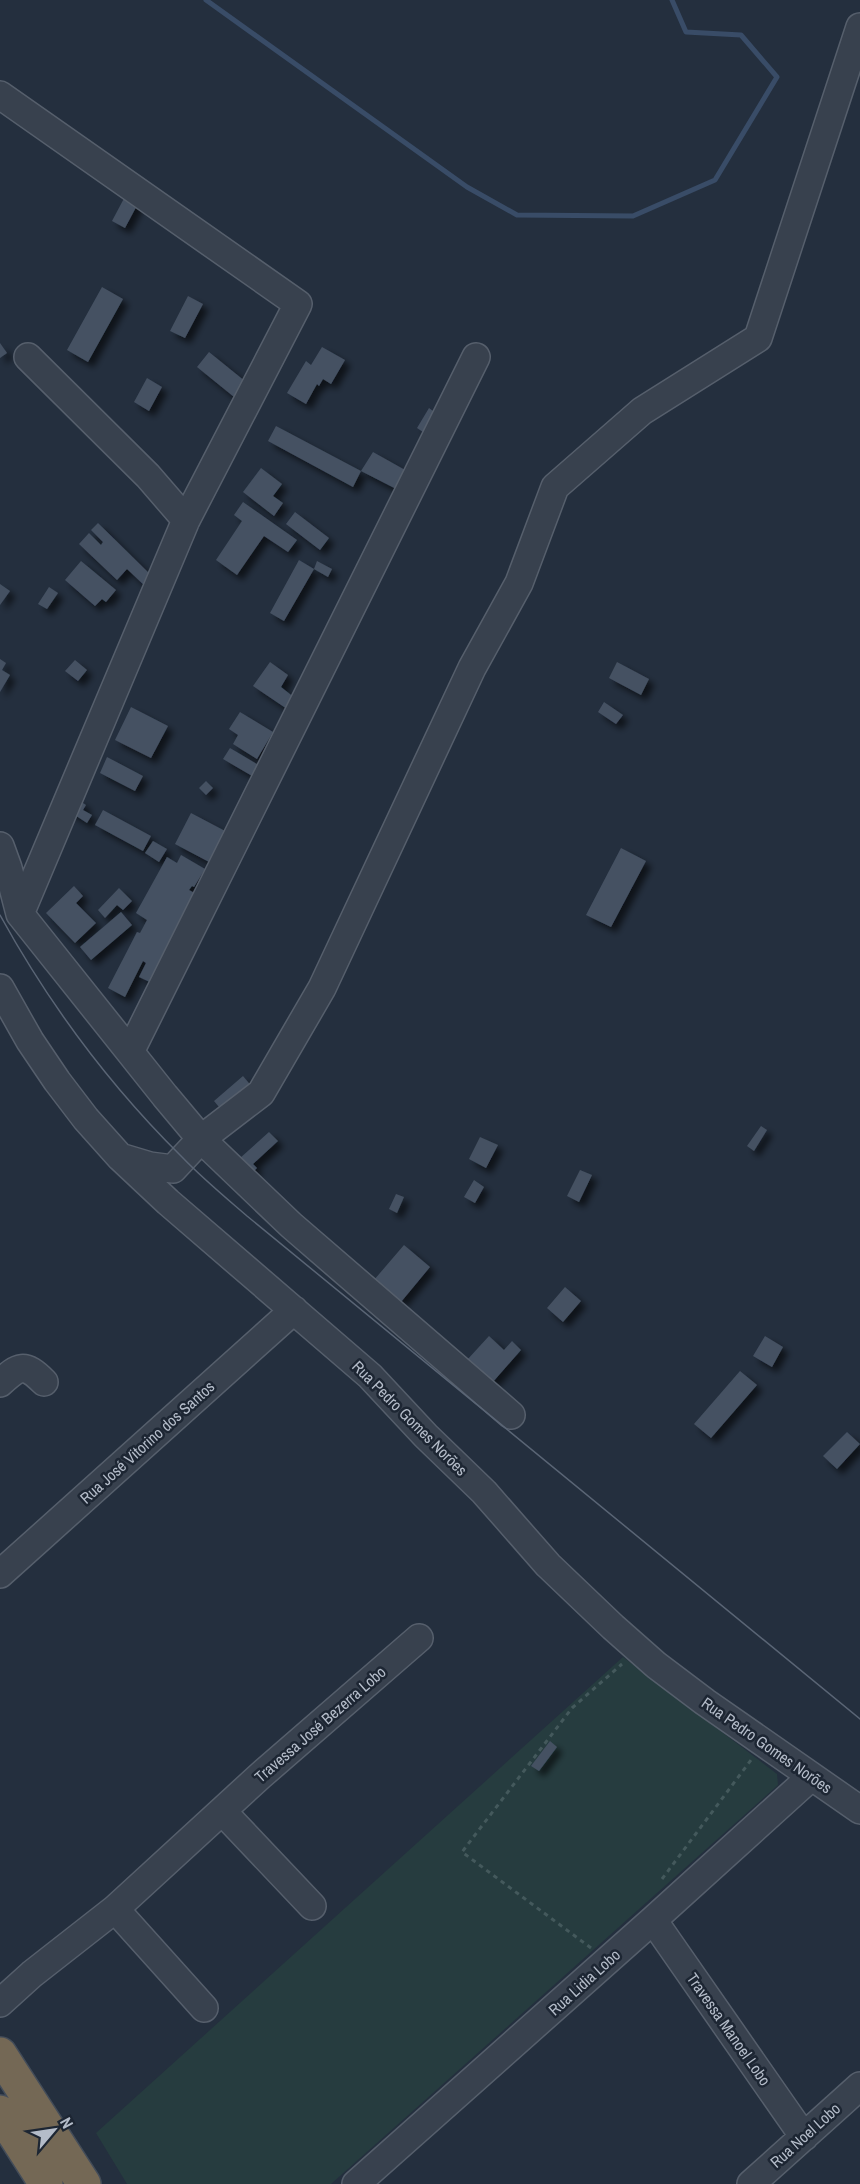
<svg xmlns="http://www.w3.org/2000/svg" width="860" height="2184" font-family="'Archivo Narrow',sans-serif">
<defs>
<filter id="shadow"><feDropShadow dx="5.5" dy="5.5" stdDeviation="3" flood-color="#0009"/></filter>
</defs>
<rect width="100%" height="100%" fill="#242f3e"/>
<path fill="#263c3f" d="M623,1657L777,1774L778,1785L331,2184H127L96,2133Z"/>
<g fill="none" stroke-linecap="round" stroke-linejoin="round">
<path stroke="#394c67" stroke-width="5" d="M206,0L467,187L517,215L633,216L715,180L777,77L741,35L686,32L672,0"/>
</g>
<path fill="#455162" filter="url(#shadow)" d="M129,189L142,196L125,228L112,221Z
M102,287L123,299L88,362L67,350Z
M188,296L203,304L185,338L170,331Z
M0,343L7,353L0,358Z
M322,347L345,360L331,384L323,379L319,386L317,384L306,404L287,393L306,361L311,365Z
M209,352L251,386L239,401L197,367Z
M147,378L162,387L149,411L134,402Z
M429,408L441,417L426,434L417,428Z
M276,426L361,471L373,452L414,475L404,493L361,471L353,487L268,441Z
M261,468L282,484L273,496L283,503L274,516L243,492Z
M243,502L297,540L288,552L264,536L237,575L216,560L242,521L234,515Z
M295,512L329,538L320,550L286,524Z
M98,523L154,578L146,587L127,569L117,580L79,544L89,533L101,545L103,542L91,530Z
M299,560L314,569L284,621L270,613Z
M81,561L116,590L106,602L102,599L95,606L65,580Z
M317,561L332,569L328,577L314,569Z
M0,584L10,591L0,605Z
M49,587L58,593L47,609L38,604Z
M0,659L6,663L2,670L10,675L0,692Z
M75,660L87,670L78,681L65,671Z
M270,662L288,675L281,687L300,702L293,713L253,686Z
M617,662L649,679L641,695L609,678Z
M604,702L623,715L616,724L598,712Z
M131,707L168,726L151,758L115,740Z
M240,712L273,732L257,759L233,744L238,735L229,729Z
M230,748L265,769L259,780L223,759Z
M107,757L143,776L135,791L100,773Z
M206,781L213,788L206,795L199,788Z
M75,798L86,805L83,810L92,815L87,823L67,810Z
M103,810L151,836L143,851L95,825Z
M191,813L227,832L211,863L175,844Z
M153,841L167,849L159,862L145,853Z
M621,848L646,861L611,927L586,915Z
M181,855L205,869L194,887L192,886L189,890L200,896L154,984L139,977L146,963L143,961L125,997L108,988L137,932L140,933L147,920L136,913L167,857L177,863Z
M74,886L83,896L76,903L96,923L75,943L46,913Z
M119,888L132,901L123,910L117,905L105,918L98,910Z
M121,912L132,925L91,960L80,947Z
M243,1076L253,1088L224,1113L214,1101Z
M761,1126L767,1130L754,1151L747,1146Z
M269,1132L278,1141L253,1164L257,1168L252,1173L239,1159Z
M480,1137L498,1145L486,1168L469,1159Z
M580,1170L592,1175L579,1202L567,1196Z
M474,1180L484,1187L475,1203L464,1197Z
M396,1194L404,1197L397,1213L389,1209Z
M404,1245L430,1267L401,1302L374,1280Z
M565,1287L581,1301L563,1322L547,1308Z
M489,1336L504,1350L512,1341L521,1350L492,1383L467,1360Z
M765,1336L783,1347L772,1367L753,1356Z
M740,1371L757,1385L711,1438L694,1424Z
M847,1432L860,1444L837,1469L823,1456Z
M550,1741L557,1747L539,1771L531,1766Z"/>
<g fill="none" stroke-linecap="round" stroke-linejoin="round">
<defs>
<path id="minor" d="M0,95L298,304L186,520L20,914
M28,357L148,476L186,520
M0,846L8,868L20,914L165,1096L201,1139L291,1225L511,1415
M0,988L30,1041L57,1081L86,1119L120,1157L168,1202L370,1376L426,1436L484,1492L548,1565L613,1627L656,1665L705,1702L860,1810
M130,1052L476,357
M120,1157L150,1166L173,1169L201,1139L261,1093L322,988L472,668L519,583L555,487L642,411L758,338L860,27
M0,1383C19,1366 24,1362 44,1382
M0,1574L294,1310
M222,1811L312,1906
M115,1909L204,2008
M653,1920L804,2137
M0,2003L32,1974L115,1909L260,1776L419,1638
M356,2184L653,1920L811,1777
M751,2184L860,2086"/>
<path id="highway" d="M0,2054L84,2184
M0,2112L46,2184"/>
</defs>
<use href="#minor" stroke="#565f6c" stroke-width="30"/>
<use href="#highway" stroke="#434c59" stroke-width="36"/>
<path stroke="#44595c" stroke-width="3" stroke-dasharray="4.5 4.5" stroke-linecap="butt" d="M662,1879L751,1760
M591,1948L462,1852L572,1708L622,1664"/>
<use href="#minor" stroke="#38414e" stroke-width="27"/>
<use href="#highway" stroke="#746855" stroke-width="33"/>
<path stroke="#5a6575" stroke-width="1.5" d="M0,915C49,1004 110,1086 182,1157C202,1178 225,1197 247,1216L860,1719"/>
</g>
<g text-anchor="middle" stroke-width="5" stroke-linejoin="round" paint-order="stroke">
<g font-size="16" fill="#b4bcc9" stroke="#1d2633">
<text transform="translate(410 1418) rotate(45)" y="6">Rua Pedro Gomes Norões</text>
<text transform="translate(147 1442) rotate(-42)" y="6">Rua José Vitorino dos Santos</text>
<text transform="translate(320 1724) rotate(-41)" y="6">Travessa José Bezerra Lobo</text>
<text transform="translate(767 1745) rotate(35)" y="6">Rua Pedro Gomes Norões</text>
<text transform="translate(584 1982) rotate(-42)" y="6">Rua Lidia Lobo</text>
<text transform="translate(729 2029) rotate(55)" y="6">Travessa Manoel Lobo</text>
<text transform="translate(805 2135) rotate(-42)" y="6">Rua Noel Lobo</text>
</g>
</g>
<g transform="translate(54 2130) rotate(61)" stroke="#1d2633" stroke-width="4.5" paint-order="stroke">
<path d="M0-4.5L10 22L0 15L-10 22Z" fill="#b4bcc9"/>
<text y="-9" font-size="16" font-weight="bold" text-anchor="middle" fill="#b4bcc9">N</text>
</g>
</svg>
